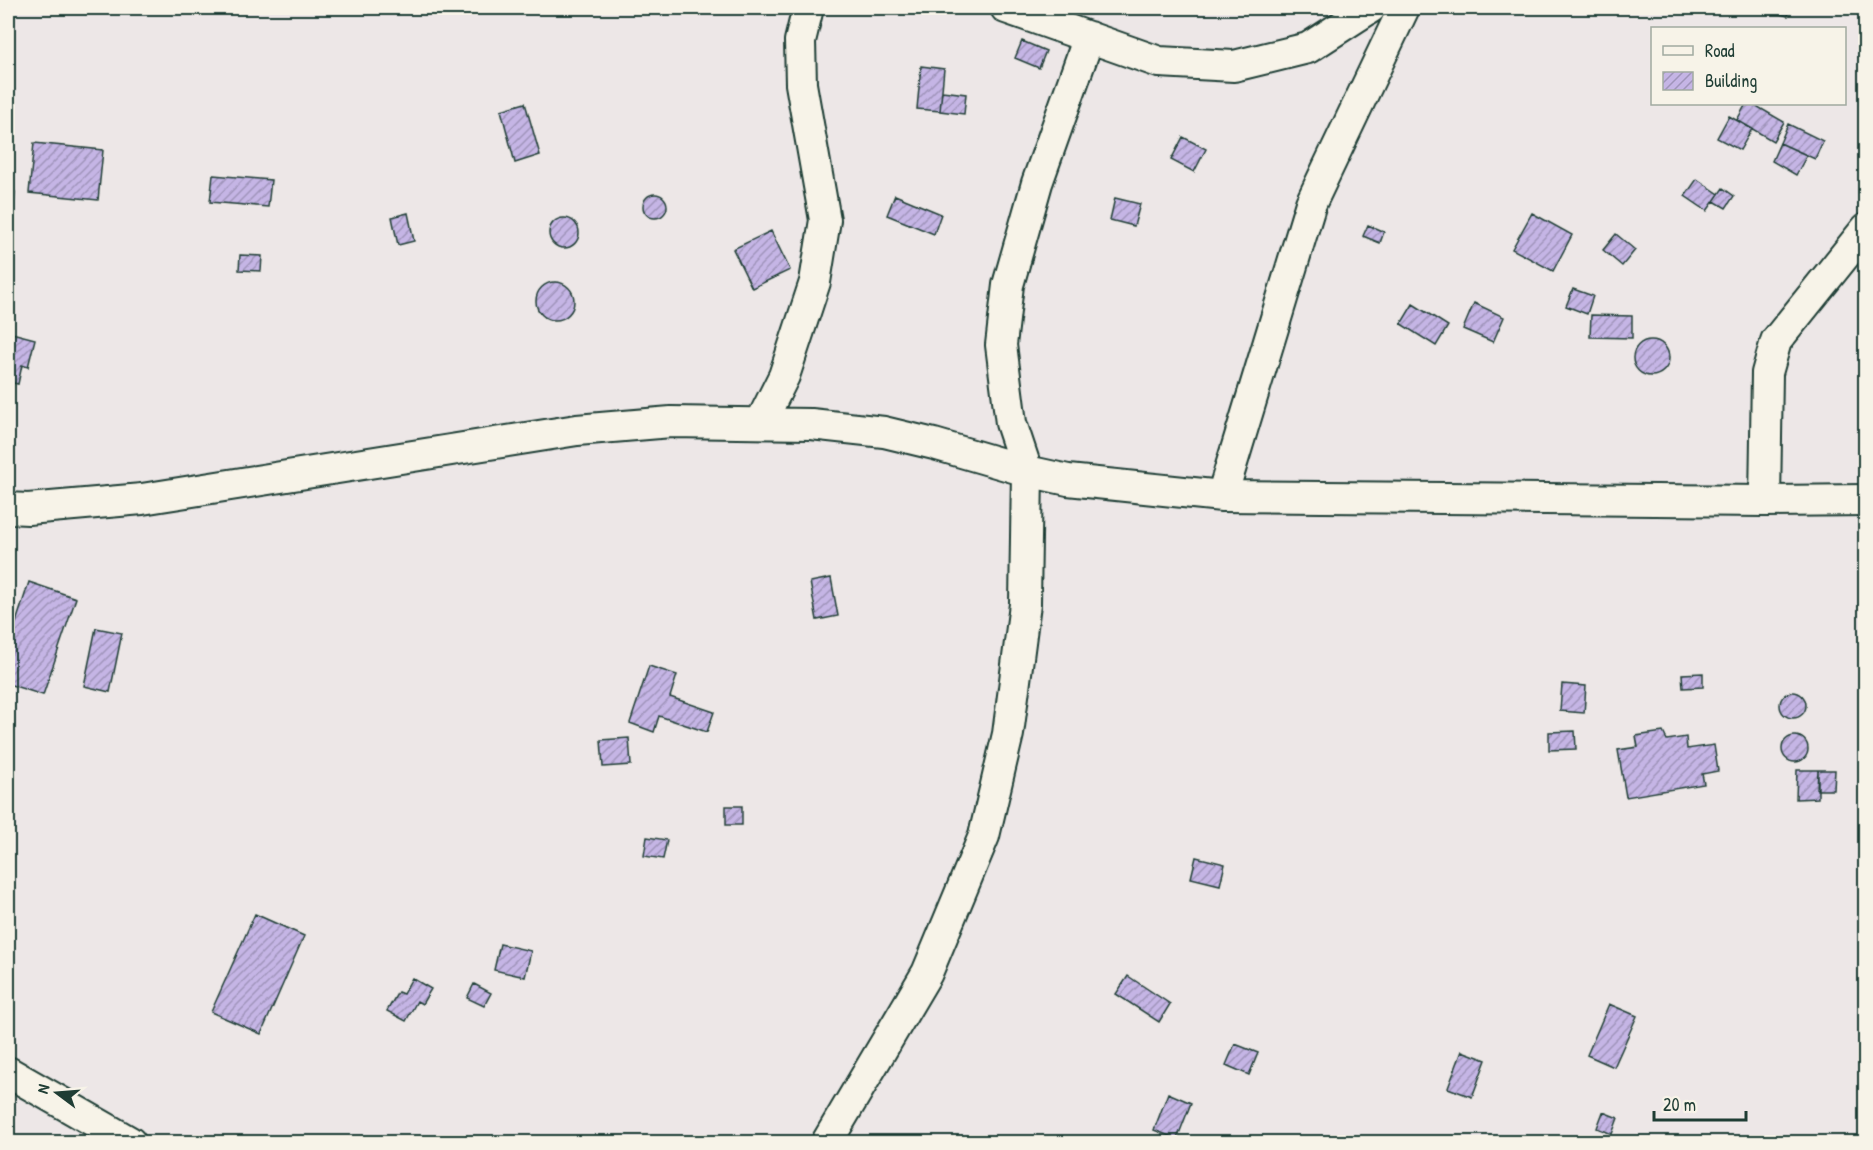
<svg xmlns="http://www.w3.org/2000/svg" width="1873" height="1150" font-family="'Patrick Hand',sans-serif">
<defs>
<pattern id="building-hatch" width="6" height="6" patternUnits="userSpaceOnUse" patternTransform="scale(1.5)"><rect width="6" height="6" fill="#c5b5e5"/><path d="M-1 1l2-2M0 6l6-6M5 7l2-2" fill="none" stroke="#9f94ba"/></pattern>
</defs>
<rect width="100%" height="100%" fill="#ede7e7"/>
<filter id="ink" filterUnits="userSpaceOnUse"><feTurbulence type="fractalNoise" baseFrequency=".0167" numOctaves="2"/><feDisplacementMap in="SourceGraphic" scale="12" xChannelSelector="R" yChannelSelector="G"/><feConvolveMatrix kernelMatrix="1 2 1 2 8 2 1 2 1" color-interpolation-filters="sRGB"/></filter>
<g filter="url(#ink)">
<path fill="url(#building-hatch)" stroke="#1f3d34" stroke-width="1.5" d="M1756,8H1790L1788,16Z
M1022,41L1046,51L1039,68L1015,58Z
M921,66L944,69L940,111L917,109Z
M942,91L966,94L964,114L940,111Z
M525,103L540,155L515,163L501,110Z
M1746,104H1753L1784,122L1773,141L1737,120Z
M1729,116L1752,129L1740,150L1717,138Z
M1788,124L1823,141L1815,159L1780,143Z
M1183,137L1206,149L1194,172L1171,160Z
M34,143L103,150L98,200L29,193Z
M1780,143L1807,155L1796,175L1772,161Z
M213,175L271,180L268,207L210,202Z
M1697,179L1719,194L1707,211L1685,196Z
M1723,188L1734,196L1726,208L1714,201Z
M8,192H15L13,221L8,220Z
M643 206a12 12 0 1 1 24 0a12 12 0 1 1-24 0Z
M895,195L941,214L934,234L887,215Z
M1115,198L1140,204L1134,226L1110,220Z
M408,213L414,241L398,245L392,217Z
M1532,213L1572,235L1553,271L1512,249Z
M549 233a15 15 0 1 1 30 0a15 15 0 1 1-30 0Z
M1368,225L1384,232L1380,243L1363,236Z
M771,231L790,270L752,288L733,249Z
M1616,234L1635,250L1622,266L1603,250Z
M240,255L262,256L261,271L239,270Z
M536 301a19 19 0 1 1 38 0a19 19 0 1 1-38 0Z
M1573,289L1593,296L1587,314L1566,306Z
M1474,303L1504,317L1493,342L1463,329Z
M1413,304L1448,326L1436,346L1401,324Z
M1591,315L1632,316V338L1590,337Z
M8,332L35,339L28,367L22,365L18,384L8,382Z
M1633 358a18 18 0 1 1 36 0a18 18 0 1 1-36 0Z
M831,578L838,616L817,620L810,582Z
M29,582L76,598L43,695L8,684V647Z
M96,628L122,633L110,692L84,686Z
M649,666L677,675L670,697L714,712L707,732L659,716L654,732L630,723Z
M1703,673V687L1683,688L1682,674Z
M1562,684L1586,686L1584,713L1560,711Z
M1780 705a13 13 0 1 1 26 0a13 13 0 1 1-26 0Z
M1575,731L1576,749L1549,750V732Z
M1663,732L1667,740L1686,737L1687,749L1714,745L1718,771L1702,774L1704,784L1626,797L1618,750L1638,747L1636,736Z
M1782 749a13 13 0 1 1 26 0a13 13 0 1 1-26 0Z
M629,738L631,765L603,767L601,740Z
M1797,770H1818V798L1796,799Z
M1818,770H1835L1834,790H1817Z
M726,806H742V825H726Z
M647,837L667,840L663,859L644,856Z
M1196,857L1225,864L1220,885L1191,878Z
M255,914L304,936L261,1034L211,1012Z
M500,944L531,951L525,977L494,970Z
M1128,976L1170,1004L1159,1022L1116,994Z
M412,978L431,989L422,1004L417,1001L406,1021L387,1011L398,992L403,994Z
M474,984L491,993L484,1006L467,998Z
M1609,1004L1637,1016L1614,1067L1587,1055Z
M1235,1044L1258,1053L1249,1075L1226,1065Z
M1462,1051L1486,1060L1472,1097L1448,1088Z
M1168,1093L1191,1103L1177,1139L1154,1130Z
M1603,1112L1618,1118L1612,1134L1597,1128Z"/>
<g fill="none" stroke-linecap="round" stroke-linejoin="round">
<defs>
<path id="minor" d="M1006,8L1159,62L1234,66L1308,48L1370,8
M761,422L784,376L815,282L825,220L801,84L800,41L808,8
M1222,496L1311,203L1404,8
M1765,501L1767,373L1776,341L1866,229
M8,508L28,509L142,499L577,430L671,422L811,424L884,432L934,444L1027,471L1068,480L1222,496L1765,501L1866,500
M8,1072L130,1142
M827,1142L927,973L984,836L1008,734L1025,604L1027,471L1011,423L1001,345L1008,285L1037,183L1089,37"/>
</defs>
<use href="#minor" stroke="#1f3d34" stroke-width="34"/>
<use href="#minor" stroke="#f7f3e8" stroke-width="30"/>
</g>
</g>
<rect width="1873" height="1150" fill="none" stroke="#f7f3e8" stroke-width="30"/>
<rect x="15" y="15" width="1843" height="1120" fill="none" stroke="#1f3d34" stroke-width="2" filter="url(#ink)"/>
<rect x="1651" y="27" width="195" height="78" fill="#f7f3e8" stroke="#a1aaa0" stroke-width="1.5"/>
<rect x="1663" y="46" width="30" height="9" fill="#f7f3e8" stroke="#a1aaa0" stroke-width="1.5"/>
<text x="1705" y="57" font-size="18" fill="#1f3d34">Road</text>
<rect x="1663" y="72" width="30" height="18" fill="url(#building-hatch)" stroke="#a1aaa0" stroke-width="1.5"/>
<text x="1705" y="87" font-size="18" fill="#1f3d34">Building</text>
<g transform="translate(57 1093) rotate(286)" stroke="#f7f3e8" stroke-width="4.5" paint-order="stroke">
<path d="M0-4.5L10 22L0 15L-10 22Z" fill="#1f3d34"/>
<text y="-9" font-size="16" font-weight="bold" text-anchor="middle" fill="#1f3d34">N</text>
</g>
<path d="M1654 1111v9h92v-9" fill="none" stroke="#1f3d34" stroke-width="3"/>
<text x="1663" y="1111" font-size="18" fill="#1f3d34" stroke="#f7f3e8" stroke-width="4.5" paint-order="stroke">20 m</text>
</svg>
